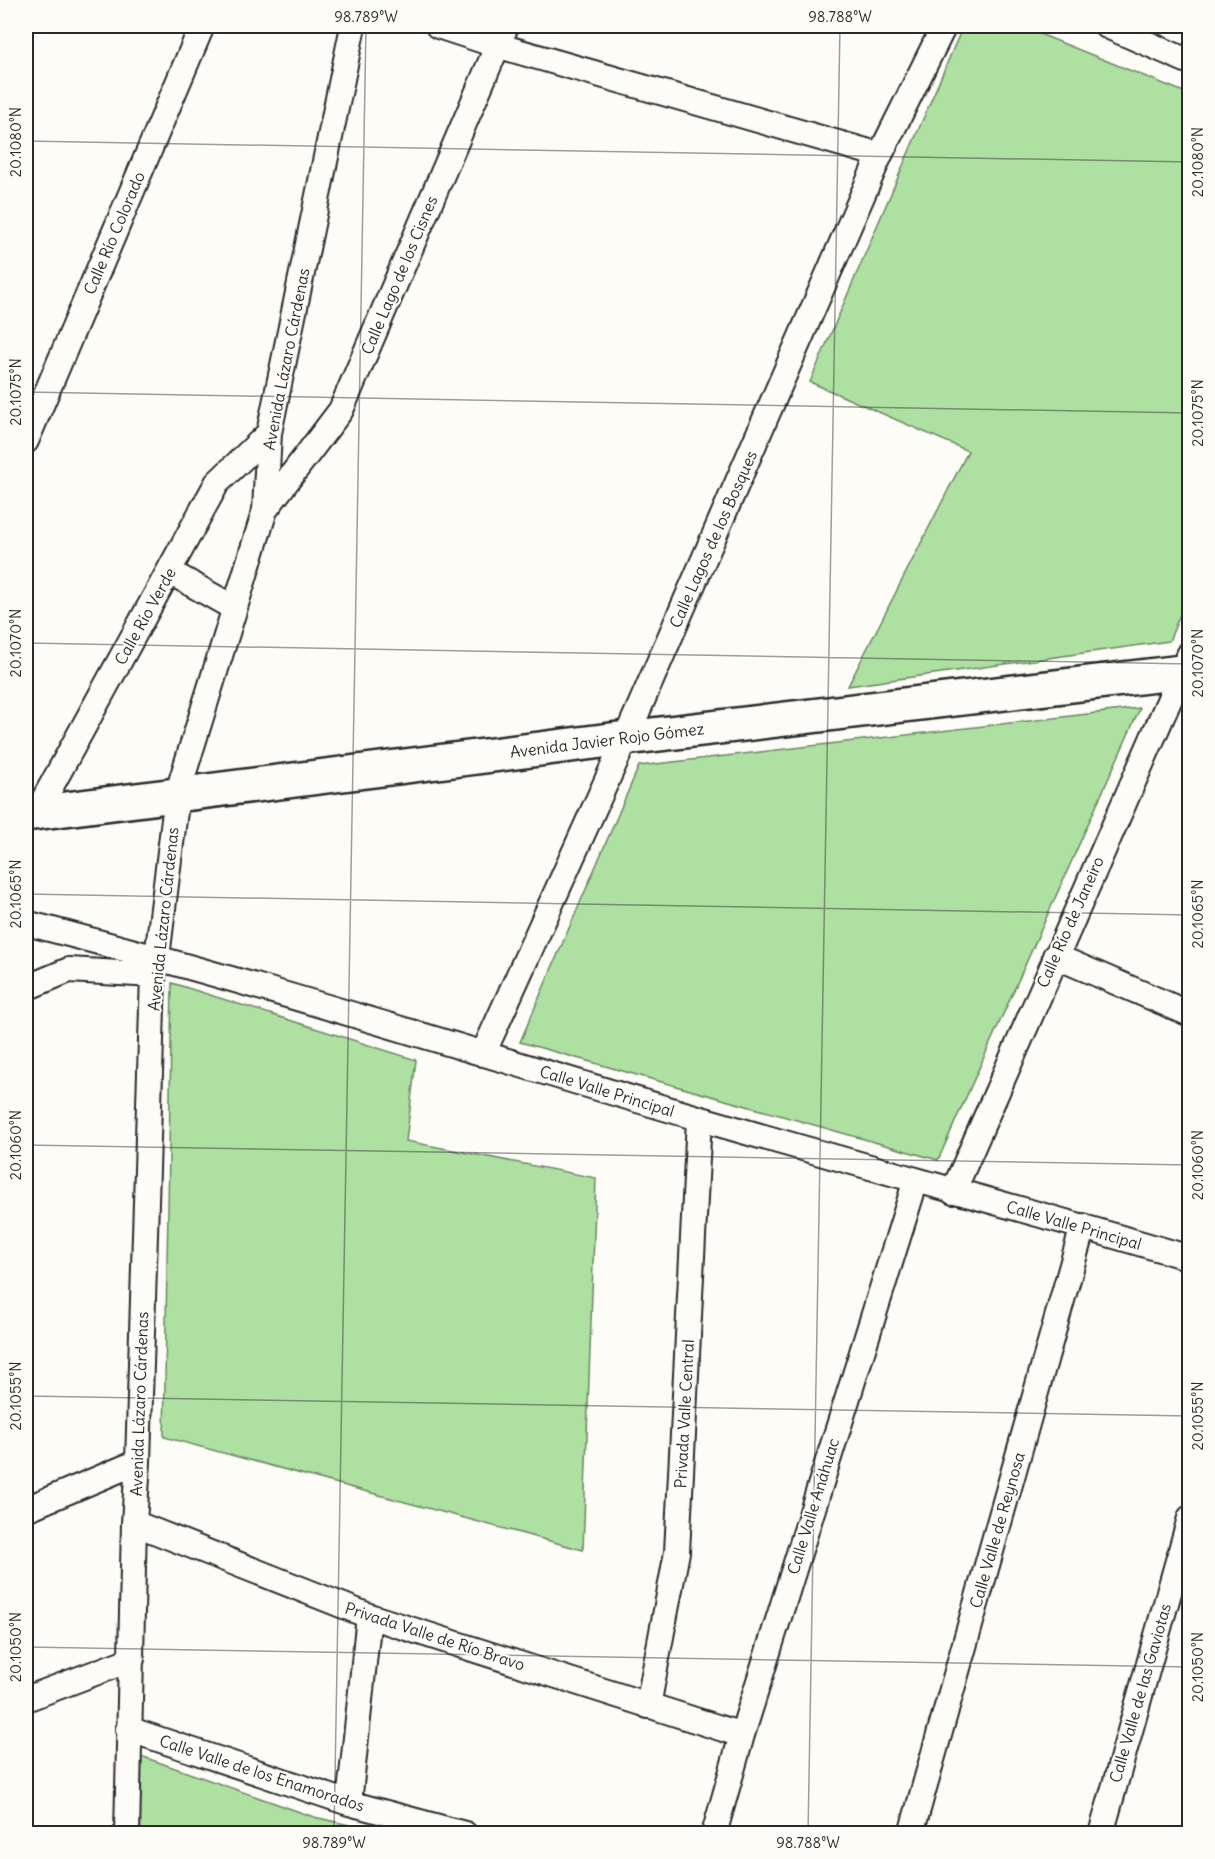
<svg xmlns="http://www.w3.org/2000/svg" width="1215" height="1859" font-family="Delius,sans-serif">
<rect width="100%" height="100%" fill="#fdfcf7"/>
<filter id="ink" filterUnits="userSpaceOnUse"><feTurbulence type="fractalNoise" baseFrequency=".0167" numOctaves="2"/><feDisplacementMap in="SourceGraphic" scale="12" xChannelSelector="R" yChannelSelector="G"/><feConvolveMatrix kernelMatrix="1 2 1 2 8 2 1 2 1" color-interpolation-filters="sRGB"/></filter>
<g filter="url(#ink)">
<path fill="#ade0a1" stroke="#6c8666" stroke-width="1.5" d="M963,26H1020L1189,94V593L1169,641L848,686L968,451L810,382Z
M1140,708L938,1160L520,1042L639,766Z
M172,983L416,1060L406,1141L596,1178L583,1550L164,1437Z
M138,1755L314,1817L385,1833L138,1834Z"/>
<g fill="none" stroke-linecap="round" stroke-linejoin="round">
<defs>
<path id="street" d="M438,26L496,45L880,155
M1107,26L1190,62
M26,441L202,26
M265,510L341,410L506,26
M170,572L234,608
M37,812L217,483L269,433
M26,923C252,981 474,1052 698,1118C861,1166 1026,1209 1190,1258
M1055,956L1190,1014
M26,988L69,970L153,975
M483,1054L626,738L880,155L944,26
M953,1192L1190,653
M26,1509L138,1462
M134,1523L369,1616L742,1735
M26,1699L132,1659
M648,1706L677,1552L699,1119
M128,1729L349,1803L465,1834
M349,1803L369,1616
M127,1834L134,1523L138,1462L153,975L157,957L177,795L265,510L269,433L353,26
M714,1834L742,1735L916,1180
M911,1834L1083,1226
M1101,1834L1190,1518"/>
<path id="secondary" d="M26,814L626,738L1190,671"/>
</defs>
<use href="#street" stroke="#2b2b2b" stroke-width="28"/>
<use href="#secondary" stroke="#2b2b2b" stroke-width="38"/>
<use href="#street" stroke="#fdfcf7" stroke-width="24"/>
<use href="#secondary" stroke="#fdfcf7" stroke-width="33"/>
</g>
</g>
<path fill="none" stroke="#2b2b2b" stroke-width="1.5" stroke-opacity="0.45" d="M26,141L1190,162M26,392L1190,413M26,643L1190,664M26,894L1190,915M26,1145L1190,1165M26,1396L1190,1416M26,1647L1190,1667M334,1834L366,26M808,1834L840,26"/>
<g text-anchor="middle" stroke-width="4.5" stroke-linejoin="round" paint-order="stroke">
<g font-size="16" fill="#2b2b2b" stroke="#fdfcf7">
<text transform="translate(114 233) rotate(-67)" y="6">Calle Río Colorado</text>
<text transform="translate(399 275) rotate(-67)" y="6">Calle Lago de los Cisnes</text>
<text transform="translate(286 359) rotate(-79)" y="6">Avenida Lázaro Cárdenas</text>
<text transform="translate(713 539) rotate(-66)" y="6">Calle Lagos de los Bosques</text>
<text transform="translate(145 616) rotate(-61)" y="6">Calle Río Verde</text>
<text transform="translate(607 740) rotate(-7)" y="6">Avenida Javier Rojo Gómez</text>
<text transform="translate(163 919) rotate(-84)" y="6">Avenida Lázaro Cárdenas</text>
<text transform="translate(1070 922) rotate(-66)" y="6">Calle Río de Janeiro</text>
<text transform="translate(607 1091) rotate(17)" y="6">Calle Valle Principal</text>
<text transform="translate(1074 1225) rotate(16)" y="6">Calle Valle Principal</text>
<text transform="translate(139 1404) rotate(-88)" y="6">Avenida Lázaro Cárdenas</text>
<text transform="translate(684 1414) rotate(-87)" y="6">Privada Valle Central</text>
<text transform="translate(813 1506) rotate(-73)" y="6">Calle Valle Anáhuac</text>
<text transform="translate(997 1530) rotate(-74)" y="6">Calle Valle de Reynosa</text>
<text transform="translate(435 1636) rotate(18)" y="6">Privada Valle de Río Bravo</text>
<text transform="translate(1140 1693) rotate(-74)" y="6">Calle Valle de las Gaviotas</text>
<text transform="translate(262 1773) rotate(18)" y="6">Calle Valle de los Enamorados</text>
</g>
</g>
<rect width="1215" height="1859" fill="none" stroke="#fdfcf7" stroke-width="66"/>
<rect x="33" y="33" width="1149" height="1793" fill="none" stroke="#2b2b2b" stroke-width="2"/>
<g font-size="15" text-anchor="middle" fill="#2b2b2b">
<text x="366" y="22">98.789°W</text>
<text x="840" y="22">98.788°W</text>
<text transform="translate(16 142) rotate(-90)" y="5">20.1080°N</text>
<text transform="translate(1198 162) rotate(-90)" y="5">20.1080°N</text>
<text transform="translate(16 392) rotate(-90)" y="5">20.1075°N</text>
<text transform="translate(1198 413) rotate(-90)" y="5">20.1075°N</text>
<text transform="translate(16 643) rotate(-90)" y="5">20.1070°N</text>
<text transform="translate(1198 663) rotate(-90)" y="5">20.1070°N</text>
<text transform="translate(16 894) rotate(-90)" y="5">20.1065°N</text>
<text transform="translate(1198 914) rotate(-90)" y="5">20.1065°N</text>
<text transform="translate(16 1145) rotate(-90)" y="5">20.1060°N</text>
<text transform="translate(1198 1165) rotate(-90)" y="5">20.1060°N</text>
<text transform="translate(16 1396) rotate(-90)" y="5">20.1055°N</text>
<text transform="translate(1198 1416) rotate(-90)" y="5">20.1055°N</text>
<text transform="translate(16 1647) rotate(-90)" y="5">20.1050°N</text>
<text transform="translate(1198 1667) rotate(-90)" y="5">20.1050°N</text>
<text x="334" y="1848">98.789°W</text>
<text x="808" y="1848">98.788°W</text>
</g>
</svg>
